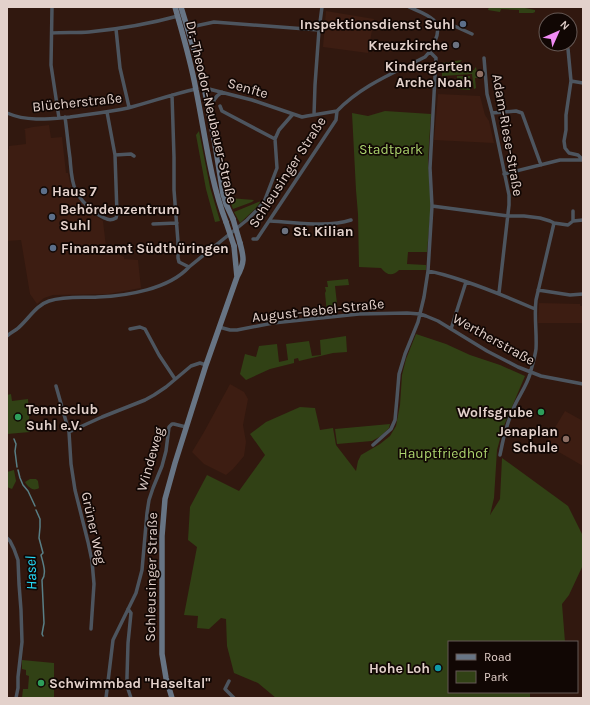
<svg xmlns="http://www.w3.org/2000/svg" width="590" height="705" font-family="Karla,sans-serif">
<rect width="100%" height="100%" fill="#31180f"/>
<path fill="#3d1d12" d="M326,11L374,19L368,53L323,47Z
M438,94L480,96L485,115L489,121L494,143L434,140Z
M49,125L51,138L62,137L66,173H68L70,183L73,191L78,198L85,206V207L91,213L103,221L106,247L124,257V259L138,260L141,288L108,294L53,295L44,298L37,304L30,294L21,240L7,241V150L9,149V146L26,144L25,130L24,129L33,127Z
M539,303L580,304V306H583V323H538Z
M230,384L244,392L248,399L243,425L246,442L244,456L233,469L226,475L204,464L192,452L204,432Z
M565,411L583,421V466L545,444Z"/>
<path fill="#314115" d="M489,7H520L535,10V12L533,13H519V10L501,9L500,12L488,10Z
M462,60L460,62L461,65L463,68L470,67L471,70H474L475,68L476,67L478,78H475L476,88L474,89L472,74L442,76V63Z
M457,76H470V90L457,89Z
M385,111L431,114L428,159L431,207L427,252H408L407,264L426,265V270H399C392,277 387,275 381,268L359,267L358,214L356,190L352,113L368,116Z
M199,131L210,187L220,221L215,222L206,189L196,135Z
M229,198L254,200L252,202L233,209Z
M261,201L255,209L240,223L234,212Z
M348,279L349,285L335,286L338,313L327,314L325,293L326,291L325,287H328L327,281Z
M416,334L446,344L470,355L500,365L525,376L503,428L497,450L494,498L490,515L500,499L502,458L568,506L583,536V565L569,595L562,604L565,642H449V692H532L530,693V698H276L258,683L234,673L227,646L226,619L221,618L209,629L197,628L198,616L184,615L197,547L188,540L190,507L207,475L239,491L265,455L250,434L266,422L300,407L315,408L320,430L333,428L336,445L356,471L358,461L361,455L380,444L390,436L396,426L400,405L402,375L406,359Z
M346,336L347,352L333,353L299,361L298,358L294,359V363L270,369L246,380L240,374L245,354L256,357L259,346L277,344L279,362L288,360L286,344L309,341L312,356L321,355L320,340Z
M11,394L12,401L28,399L30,432L7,434V395Z
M390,424L389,428L381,436L372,441L337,444L335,429Z
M14,470L16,481L12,489L7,487V472Z
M30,479H36L38,481L39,488C33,492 28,487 25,482Z
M22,660L54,663V698H22L23,689H28L29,676L26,675V670L22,669Z"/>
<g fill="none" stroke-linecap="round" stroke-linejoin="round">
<path stroke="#597f86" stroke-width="1.5" d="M14,439L16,444L15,451L17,467
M18,470L20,478L23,485L28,491L35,506
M36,510L40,519V527L39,538L43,553L41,555C43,563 47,574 42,580L44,623L42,634L43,636"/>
<path stroke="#4d555f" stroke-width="3.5" d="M52,7L51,65L59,118
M438,25L447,24H450L472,34
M187,28L200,25L214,22L319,30
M116,29L120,68L129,107
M52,33C64,32 77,33 89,32C119,29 149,24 178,16
M568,49L571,81L566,115V130L564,141L565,148L569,153L578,155L583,160
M484,58L487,94L492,113L509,195V205L499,293
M571,81L583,83
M205,88L252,100L302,117L307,116L337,111
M172,95L174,157V190L178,242V258L179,262L189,267
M220,106L222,111L275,139
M7,113C28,122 49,119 70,117C90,114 109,112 128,108C151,102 173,94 196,89
M210,113C213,103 212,99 222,92
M492,113L516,111L522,113L541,165
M314,115L315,85L319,30L322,7
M65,117C67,131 68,144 70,158C71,169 71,181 76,191C80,200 89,208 97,214C104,218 109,222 116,218L117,214L115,155L107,112
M115,155L131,154L134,156
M504,174L560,160H583
M432,206L508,216H524L540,218L550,221L554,223L568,225L573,221
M573,211V221L583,220
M270,221C296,222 326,228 351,220
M153,224L177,223
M253,239H257L336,120L337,111C362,85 394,73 425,57C430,52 433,47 435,41C445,19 425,14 409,7
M428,271C440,273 452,277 464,281C488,289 512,299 535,309
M538,290L570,295L583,294
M219,327L230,330H237L273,323L359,314L407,313L420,314L426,316L438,321L487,351L518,367L541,376L583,384
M130,329L140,327L145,329L159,355L175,379
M451,329L466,282
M7,336C10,333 14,331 17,329C28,320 36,305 49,301C65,296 82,298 98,297C127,296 169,289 189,267L247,220L257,210L264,202L277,168L275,139L279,130L293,114
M56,386L69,432
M373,445L391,429L395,420L397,398L399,374L405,354L418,322L424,297L428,271L432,206L430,168L436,58L430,52
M500,455C503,438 507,423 514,407C519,396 527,385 530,374C532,366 535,357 536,349C537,333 534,317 536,300L554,223
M7,538L10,541L14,549L18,560L19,584L21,610L22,642L18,677V688L16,698
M128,609L131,613L128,643L127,677V686L131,698
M91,629L94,584L92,561L88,542L75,490L71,464L69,432L102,417L145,400L154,395L166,387L191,366L200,363L206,365
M229,681L225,689L234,698
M106,698L113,640L136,593L142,570L147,513L149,500L153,488L162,466L166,451L169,427L172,424H174L186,427"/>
<path stroke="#677484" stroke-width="5.5" d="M175,7C183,35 191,62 196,90C205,134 210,180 226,222
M181,7L202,76L215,144L223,194L226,204L233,219
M234,246L237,277
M172,698L166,678L162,654V536L165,499L175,463L206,365L237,277C245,262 244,258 240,243"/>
<path stroke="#677484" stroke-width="5.5" d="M233,219L240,243
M226,222L234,246"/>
</g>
<g fill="#5c6f8a" stroke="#110704" stroke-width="1.5">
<circle cx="463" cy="24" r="4"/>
<circle cx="44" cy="191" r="4"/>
<circle cx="52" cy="217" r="4"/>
<circle cx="53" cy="248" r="4"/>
</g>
<g fill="#6b7280" stroke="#110704" stroke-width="1.5">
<circle cx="456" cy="45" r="4"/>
<circle cx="285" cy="231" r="4"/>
</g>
<g fill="#8d6e63" stroke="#110704" stroke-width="1.5">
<circle cx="480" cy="74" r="4"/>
<circle cx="566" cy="439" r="4"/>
</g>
<g fill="#2e9e5b" stroke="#110704" stroke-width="1.5">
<circle cx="541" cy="412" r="4"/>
<circle cx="18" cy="417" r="4"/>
<circle cx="41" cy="683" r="4"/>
</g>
<circle fill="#0f9aa8" stroke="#110704" stroke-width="1.5" cx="438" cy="668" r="4"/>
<g text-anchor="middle" stroke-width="3.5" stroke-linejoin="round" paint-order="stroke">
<g font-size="14" font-weight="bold" fill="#e3d1cb" stroke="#110704" text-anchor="end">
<text x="455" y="29">Inspektionsdienst Suhl</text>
<text x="448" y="50">Kreuzkirche</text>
<text x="472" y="71">Kindergarten<tspan x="472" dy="16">Arche Noah</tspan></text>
<text x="52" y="196" text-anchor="start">Haus 7</text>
<text x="60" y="214" text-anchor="start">Behördenzentrum<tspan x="60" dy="16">Suhl</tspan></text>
<text x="293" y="236" text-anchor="start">St. Kilian</text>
<text x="61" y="253" text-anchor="start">Finanzamt Südthüringen</text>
<text x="26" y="414" text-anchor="start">Tennisclub<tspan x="26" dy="16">Suhl e.V.</tspan></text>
<text x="533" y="417">Wolfsgrube</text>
<text x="558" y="436">Jenaplan<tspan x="558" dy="16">Schule</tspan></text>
<text x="430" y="673">Hohe Loh</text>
<text x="49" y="688" text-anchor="start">Schwimmbad "Haseltal"</text>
</g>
<g font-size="14" fill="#e3d1cb" stroke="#110704">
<text transform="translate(248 88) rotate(16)" y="5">Senfte</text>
<text transform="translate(77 102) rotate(-6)" y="5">Blücherstraße</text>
<text transform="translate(212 112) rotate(77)" y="5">Dr.-Theodor-Neubauer-Straße</text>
<text transform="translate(508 135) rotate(80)" y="5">Adam-Riese-Straße</text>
<text transform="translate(287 172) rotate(-57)" y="5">Schleusinger Straße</text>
<text transform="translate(318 310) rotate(-6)" y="5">August-Bebel-Straße</text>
<text transform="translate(494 339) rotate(29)" y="5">Wertherstraße</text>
<text transform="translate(150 459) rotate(-74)" y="5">Windeweg</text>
<text transform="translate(94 528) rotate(78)" y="5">Grüner Weg</text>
<text transform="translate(151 577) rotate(-89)" y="5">Schleusinger Straße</text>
</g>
<g font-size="14" fill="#abd36d" stroke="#110704">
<text x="391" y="154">Stadtpark</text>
<text x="443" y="458">Hauptfriedhof</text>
</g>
<g font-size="15" font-style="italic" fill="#25dbf9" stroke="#110704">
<text transform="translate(31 573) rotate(-92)" y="5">Hasel</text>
</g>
</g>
<rect width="590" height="705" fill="none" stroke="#e3d1cb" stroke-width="16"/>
<rect x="448" y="641" width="130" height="52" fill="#110704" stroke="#655854"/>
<rect x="456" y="654" width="20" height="6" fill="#677484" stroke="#655854"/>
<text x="484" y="661" font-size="12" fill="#e3d1cb">Road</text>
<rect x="456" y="671" width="20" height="12" fill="#314115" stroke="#655854"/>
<text x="484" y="681" font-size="12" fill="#e3d1cb">Park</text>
<g transform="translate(558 32) rotate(45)"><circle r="19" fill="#110704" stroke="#655854"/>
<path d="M0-3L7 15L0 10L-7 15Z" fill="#f08bf5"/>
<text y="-6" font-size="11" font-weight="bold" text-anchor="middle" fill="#e3d1cb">N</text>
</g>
</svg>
